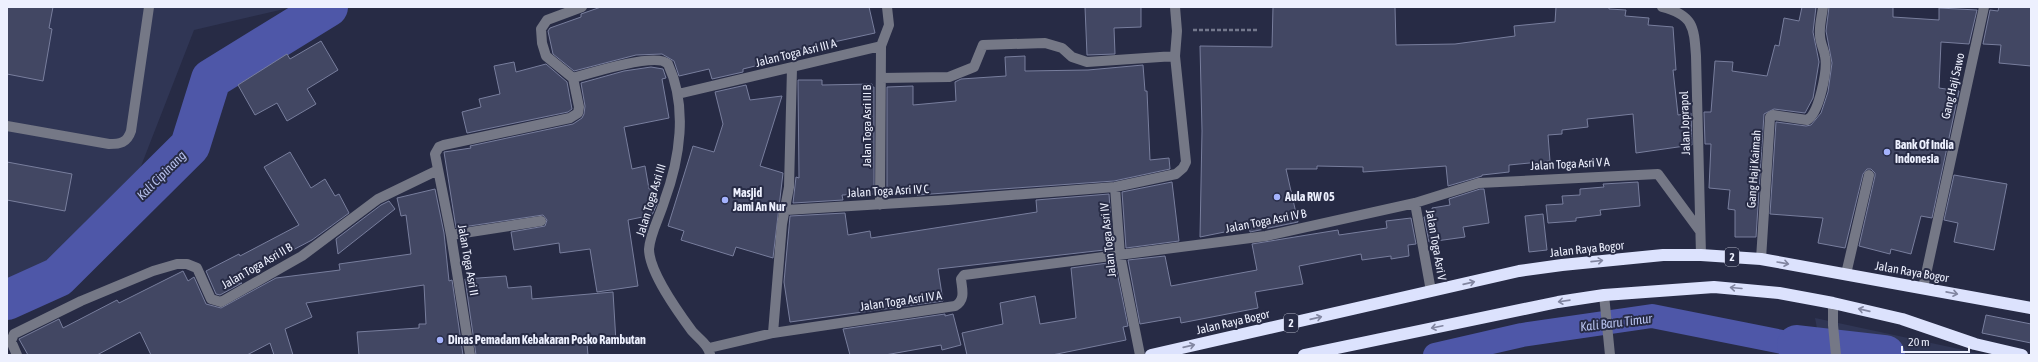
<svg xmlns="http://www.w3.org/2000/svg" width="2038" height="362" font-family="'Asap Condensed',sans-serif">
<rect width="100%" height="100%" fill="#272b45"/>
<path fill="#303655" d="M7,7H293L194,30L113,238L7,305Z
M1815,318L1987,355H1822Z"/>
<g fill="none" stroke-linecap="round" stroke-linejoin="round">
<path stroke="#4e57a8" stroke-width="24" d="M1435,355L1522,335L1652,316L1797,345"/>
<path stroke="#4e57a8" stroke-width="40" d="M7,300L58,277L190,146L211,79L328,7
M1797,345L1885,355"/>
</g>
<path fill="#424763" stroke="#787e9d" d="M7,7H53L49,28L52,29L43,81L7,74Z
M601,7H869L875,33L797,50L795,56L743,69V72L712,79L709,69L679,76L674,61L662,54L636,55L574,71L553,54L548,31L550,28L581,17V14Z
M1085,7H1141V27L1114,28L1115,54L1087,55Z
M1273,7H1395L1396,45L1455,44L1515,36L1514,26L1555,22L1556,7H1609V9L1626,10L1625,16L1649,18L1648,25L1673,27L1676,70H1673L1678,115L1691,113L1692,145L1636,153L1633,114L1587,119L1588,127L1562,130V134L1548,135L1550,161L1509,165V172L1482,175V176L1448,186L1446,166L1363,172V167L1317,166V169H1286L1298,222L1250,232L1249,227L1200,237L1202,131L1200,46L1272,47Z
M1802,7H1816L1813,32L1819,62L1813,98L1805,113L1774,109L1764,114L1756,237H1735V210L1728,209L1730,190L1709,188L1711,144H1705L1704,112H1711L1715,61L1733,62L1732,71L1767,76L1775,45L1779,46L1784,18L1799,21Z
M1829,7H1893V17L1939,20V8L1977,10L1969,44L1941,42L1939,88L1959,91L1932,218L1921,216L1911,254L1891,249L1890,254L1859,246L1875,176V173L1871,169H1867L1863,174L1845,248L1818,243L1823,218L1770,214L1776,122L1806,126L1811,125L1821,113L1828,92L1832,63L1826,31Z
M1999,7H2031V66L1999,63L2001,45L1983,44L1990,10L1998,11Z
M321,41L338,70L307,89L316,104L287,121L277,103L255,115L238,85L287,54L290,59Z
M1025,56V71L1088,70L1143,65L1145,91H1147L1150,160L1169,158L1170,169L1114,181L917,195V191L887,193V87L913,86V105L956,101L955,82L961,79L1006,76L1005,57Z
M514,62L516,72L546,64L567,82L572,109L568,112L467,133L462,112L481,107L479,99L500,94L494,66Z
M651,67L663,69L666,78L662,79L669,118L624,127L632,169L645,166L649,189L654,188L657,204L652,215L628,220L638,286L597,292L590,249L560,253L559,243L514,250L511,232L545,226L547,220L543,215L456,228L444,152L471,148L470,146L573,124L582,118L584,114L585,106L581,83L624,71Z
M798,80H822V85L872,84V87H874V194L842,195L843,200L793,203L796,177L799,178Z
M746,85L750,100L782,96L760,166L783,173L773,258L736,247L733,256L681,240L684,231L668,226L693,146L714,152L723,124L715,92Z
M290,152L311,188L325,179L335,196L339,194L349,213L312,240L226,285L242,283L220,295L216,294L206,271L239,254L240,256L299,225L264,167Z
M7,162L72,174L65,211L7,200Z
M1954,175L2007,184L1994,250L1954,242L1958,223L1944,220Z
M1172,182L1179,241L1126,248L1122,192Z
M1638,182L1640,206L1600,210L1601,215L1576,218V221L1548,223L1546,205L1563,204L1562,196L1580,195V189L1604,187L1603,184Z
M435,189L444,233L449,281L452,280L463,355H359L357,332L419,328V324H426L424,285L306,303L312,317L285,329L293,355H274L270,343L247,355H151L140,332L97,355H28L19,339L59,319L63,328L117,300L119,303L183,271L188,281L194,277L206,304L221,308L276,278L340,270L339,264L411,254L406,215L401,216L397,198Z
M1480,189H1484L1489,223L1463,227L1465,237L1429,242L1424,217L1433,215L1432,208L1450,205L1449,199Z
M1109,194L1113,249L938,269L943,301L790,322L784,282L790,216L845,213L848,235L870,231L871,238L1037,212L1036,200Z
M389,201L395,209L338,254L336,239L381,205Z
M1543,214L1547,250L1529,252L1525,216Z
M1411,218L1416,244L1408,245L1409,256L1391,259V256L1362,260L1361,254L1299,266L1303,284L1255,292L1258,308L1181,323L1180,317L1140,324L1128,260L1165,256L1171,286L1257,270L1252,244L1338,230L1339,235L1387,228L1386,221Z
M1115,262L1128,326L1123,327L1126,340L1052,355H967L962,333L1003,324L1000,303L1035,296L1040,324L1076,318L1071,268Z
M506,276L508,288L531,286L532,299L613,292L616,342L587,344L588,355H476L465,279Z
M945,314V316L953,314L961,345L942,350L941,345L885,355H850L843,329Z
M1986,315L2031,324V343L1982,333Z"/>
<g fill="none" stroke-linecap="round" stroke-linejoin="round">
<path stroke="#74788d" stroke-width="2.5" stroke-dasharray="4 2" stroke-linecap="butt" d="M1193,30H1259"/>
<path stroke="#757886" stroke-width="10" d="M1662,7C1694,15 1694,28 1696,56L1701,255
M573,78C590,73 657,52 668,64C688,107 680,159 664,202C660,216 650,234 649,249C649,272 678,312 692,331C699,339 708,344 710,354
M881,78L949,77L974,67L983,45L1045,43L1062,48L1072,57L1087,62L1175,56
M678,94L881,46L889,25L887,7
M7,126L109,144C120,144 127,143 131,131L149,7
M1115,187L1120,255L1140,355
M1415,203L1431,291
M880,205L881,46
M786,210L948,200L1115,187L1176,174L1183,168L1186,162L1175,56L1177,31L1175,7
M451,235L541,221
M1761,259L1770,117L1773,115L1807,120C1819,114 1828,69 1825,56C1824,49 1820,43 1820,35C1819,26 1822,16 1823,7
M1846,274L1869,175
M1923,288L1984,7
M1604,295L1610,355
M1833,303V325L1836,355
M773,333L782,224L789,187L792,68
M709,348L773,333L955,306C966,300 962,289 961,279L964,275L1266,236L1415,203L1479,183L1658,174L1700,231
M17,355L11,341L14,334L81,301L153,271L177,264H187L197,268L211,299L221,302L302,256L378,199L438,170
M470,355L451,235L435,154L439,147L444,145L570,118L578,113L579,107L573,78L546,56L542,43L541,29L547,20L582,7"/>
<path stroke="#dce2fd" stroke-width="12" d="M1151,355L1519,271L1562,265L1663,255H1701L1761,259L2031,308
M1304,355L1558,302L1604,295L1714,287L1779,293L1833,303L1902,319L1975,344L2022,355"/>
</g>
<defs><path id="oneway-shaft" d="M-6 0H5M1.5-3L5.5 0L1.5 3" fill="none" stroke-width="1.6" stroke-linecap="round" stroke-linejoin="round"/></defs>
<g stroke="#8286a1">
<use href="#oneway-shaft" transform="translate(1597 261) rotate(-6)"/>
<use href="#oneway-shaft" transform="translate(1783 263) rotate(10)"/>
<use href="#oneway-shaft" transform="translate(1469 283) rotate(-13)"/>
<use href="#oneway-shaft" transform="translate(1736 288) rotate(-175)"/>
<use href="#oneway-shaft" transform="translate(1952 293) rotate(11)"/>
<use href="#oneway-shaft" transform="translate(1564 301) rotate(172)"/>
<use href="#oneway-shaft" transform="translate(1864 310) rotate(-167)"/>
<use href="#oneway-shaft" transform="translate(1316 318) rotate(-13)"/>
<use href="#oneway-shaft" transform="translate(1437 327) rotate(168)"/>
<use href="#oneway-shaft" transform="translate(1189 346) rotate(-13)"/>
</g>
<g fill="#a4b2fc" stroke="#272b45" stroke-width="1.5">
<circle cx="1887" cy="152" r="4"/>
<circle cx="1277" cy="197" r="4"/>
<circle cx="725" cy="200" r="4"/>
<circle cx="440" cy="340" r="4"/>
</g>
<g text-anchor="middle" stroke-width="4" stroke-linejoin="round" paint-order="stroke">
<g fill="#272b45" stroke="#b2b5c6" stroke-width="1">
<rect x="1725" y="248" width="14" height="18" rx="3"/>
<rect x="1284" y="314" width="14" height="18" rx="3"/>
</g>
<g font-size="11" font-weight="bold" fill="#edf0fe">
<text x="1732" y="261">2</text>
<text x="1291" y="327">2</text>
</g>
<g font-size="12" fill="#edf0fe" stroke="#272b45">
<text transform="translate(796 53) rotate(-14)" y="4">Jalan Toga Asri III A</text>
<text transform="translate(1953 86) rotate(-77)" y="4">Gang Haji Sawo</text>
<text transform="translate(1685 123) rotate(-92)" y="4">Jalan Joprapol</text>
<text transform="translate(867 126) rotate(-90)" y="4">Jalan Toga Asri III B</text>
<text transform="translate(1570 164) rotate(-3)" y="4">Jalan Toga Asri V A</text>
<text transform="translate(1754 169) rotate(-86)" y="4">Gang Haji Kaimah</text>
<text transform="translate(888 191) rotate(-3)" y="4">Jalan Toga Asri IV C</text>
<text transform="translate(651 200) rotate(-73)" y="4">Jalan Toga Asri III</text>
<text transform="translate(1266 221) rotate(-11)" y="4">Jalan Toga Asri IV B</text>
<text transform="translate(1108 240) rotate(-96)" y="4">Jalan Toga Asri IV</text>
<text transform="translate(1436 245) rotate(80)" y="4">Jalan Toga Asri V</text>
<text transform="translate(1587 249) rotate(-6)" y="4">Jalan Raya Bogor</text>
<text transform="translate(468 260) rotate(80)" y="4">Jalan Toga Asri II</text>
<text transform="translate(257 266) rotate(-30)" y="4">Jalan Toga Asri II B</text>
<text transform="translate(1912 272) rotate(10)" y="4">Jalan Raya Bogor</text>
<text transform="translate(901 301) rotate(-8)" y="4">Jalan Toga Asri IV A</text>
<text transform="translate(1233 322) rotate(-13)" y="4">Jalan Raya Bogor</text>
</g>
<g font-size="12" font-weight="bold" fill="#edf0fe" stroke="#272b45" text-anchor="start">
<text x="1895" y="149">Bank Of India<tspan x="1895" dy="14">Indonesia</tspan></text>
<text x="733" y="197">Masjid<tspan x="733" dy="14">Jami An Nur</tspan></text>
<text x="1285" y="201">Aula RW 05</text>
<text x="448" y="344">Dinas Pemadam Kebakaran Posko Rambutan</text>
</g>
<g font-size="13" font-style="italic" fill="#b7c1ed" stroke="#272b45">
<text transform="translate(161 175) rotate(-45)" y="5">Kali Cipinang</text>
<text transform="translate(1616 322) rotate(-7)" y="5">Kali Baru Timur</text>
</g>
</g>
<rect width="2038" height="362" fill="none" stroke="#edf0fe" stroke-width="16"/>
<path d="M1902 346v6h67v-6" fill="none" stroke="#edf0fe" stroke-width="2"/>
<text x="1908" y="346" font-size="12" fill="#edf0fe" stroke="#272b45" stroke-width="3" paint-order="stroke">20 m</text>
</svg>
